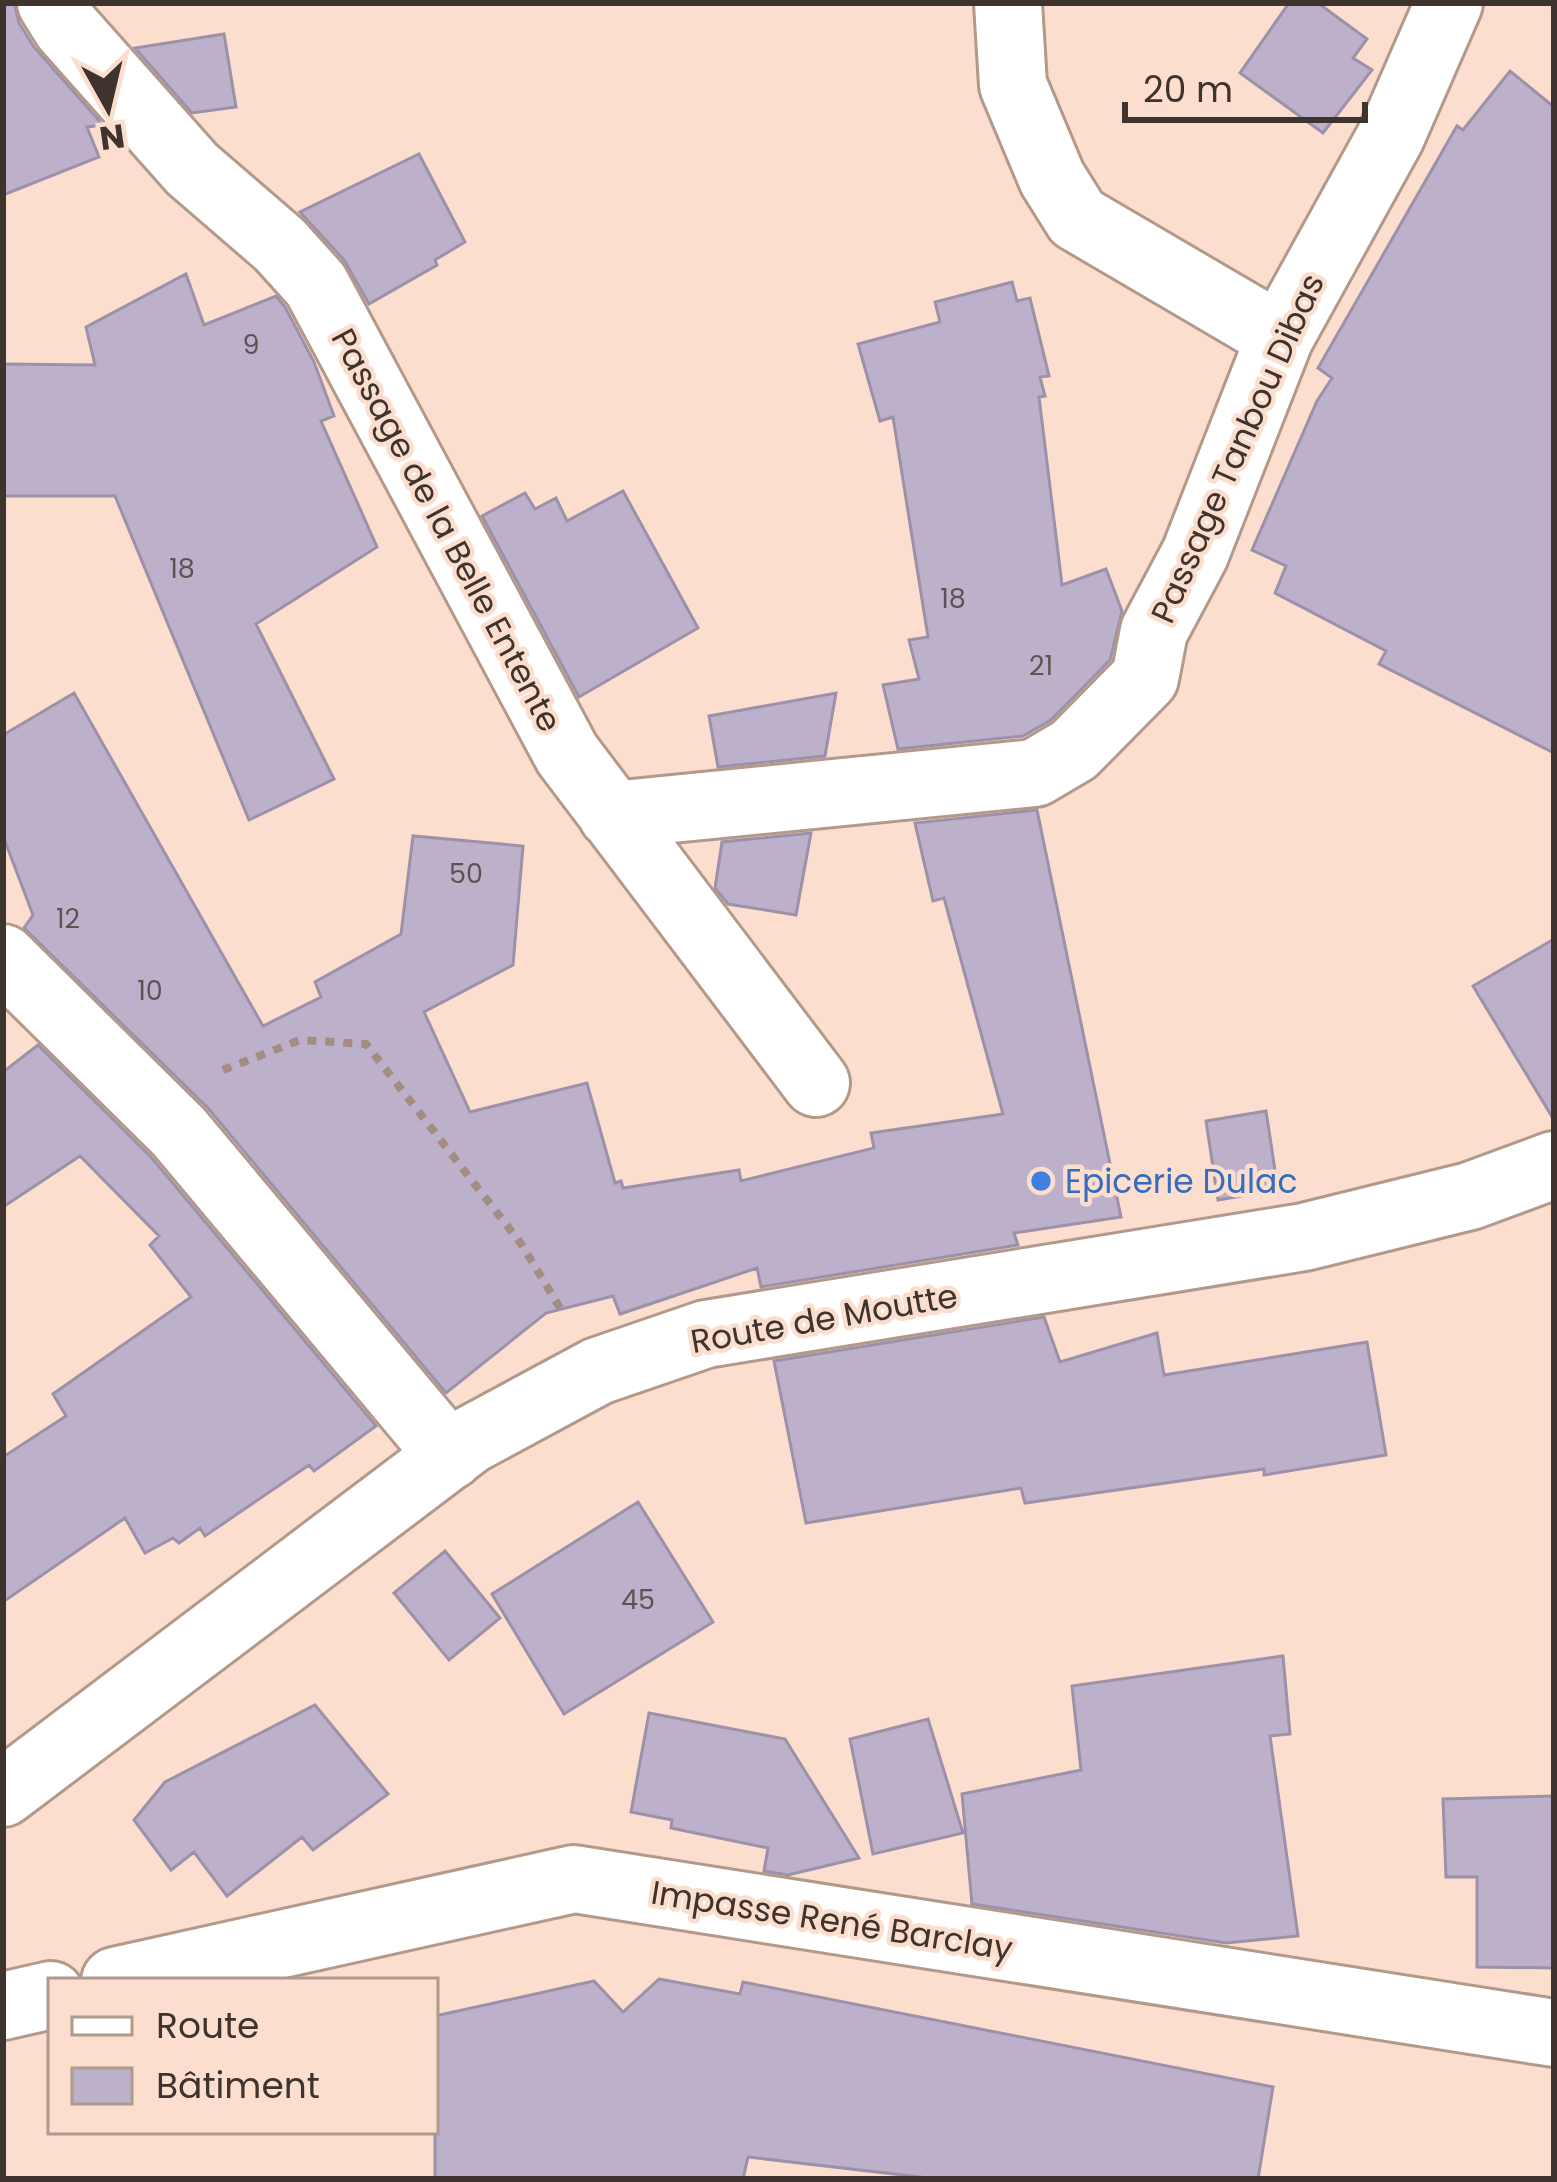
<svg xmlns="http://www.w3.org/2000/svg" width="1557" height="2182" font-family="Poppins,sans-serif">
<rect width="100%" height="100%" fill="#fbdece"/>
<path fill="#bdb0ca" stroke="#9d91aa" stroke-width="3" d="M3,3H14L19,23L34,47L103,125L87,127L99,157L3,195Z
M1289,3H1318L1367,39L1353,58L1372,70L1323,133L1240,73Z
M224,34L236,107L192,113L135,48Z
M1510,71L1554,107V753L1379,664L1386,651L1275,593L1286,566L1252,550L1317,401L1332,378L1318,368L1457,126L1463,130Z
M419,154L465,242L435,260L437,265L369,304L344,260L300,212Z
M186,274L204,325L276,296L285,307L314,362L334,416L321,421L377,547L256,624L334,779L249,820L115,496H3V364L95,365L86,327Z
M1012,282L1017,301L1030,298L1049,376L1040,377L1045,396L1039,397L1062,585L1106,569L1122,611L1110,660L1051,720L1023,736L898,749L883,685L919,679L909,640L928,637L893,417L880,421L858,344L940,322L935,302Z
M623,491L698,628L579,697L482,516L525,493L535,509L556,498L567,521Z
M74,693L263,1026L321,997L315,982L401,934L413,836L523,846L513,965L424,1012L470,1112L587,1083L615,1183L621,1181L623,1188L739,1170L741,1181L874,1148L871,1133L1003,1114L944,898L933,901L915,823L1037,810L1121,1217L1014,1233L1018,1245L761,1287L757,1268L620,1314L613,1296L546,1313L446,1393L208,1108L24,928L33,915L3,836V735Z
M836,693L825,756L718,767L709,716Z
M811,833L796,915L728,904L715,888L722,842Z
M1554,939V1120L1473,986Z
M38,1045L151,1157L376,1426L314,1471L309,1465L205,1536L200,1528L179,1543L173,1538L145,1553L125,1518L3,1602V1457L66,1416L53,1394L191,1297L150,1245L159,1236L80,1156L3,1207V1072Z
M1266,1111L1278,1190L1218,1200L1206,1121Z
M1044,1317L1060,1362L1157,1333L1164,1375L1367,1342L1386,1455L1264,1475V1469L1025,1503L1021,1488L806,1523L774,1361Z
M638,1502L713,1622L564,1714L492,1594Z
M445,1551L500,1618L449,1660L394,1593Z
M1283,1656L1290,1734L1270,1736L1298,1936L1226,1943L972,1904L962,1794L1081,1770L1072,1686Z
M315,1705L388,1794L313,1850L302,1837L227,1896L194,1852L171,1870L134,1820L165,1782Z
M649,1713L785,1739L859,1858L788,1875L764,1871L768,1848L671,1828L672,1820L631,1812Z
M928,1719L963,1833L873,1854L850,1739Z
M1554,1796V1968L1477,1967V1877H1446L1443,1799Z
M659,1979L740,1994L743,1982L1273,2087L1258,2179H937L748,2157L743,2179H435V2016L594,1981L623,2012Z"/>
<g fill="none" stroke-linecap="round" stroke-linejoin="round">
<defs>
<path id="minor" d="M51,3L66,27L192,169L280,245L316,285L567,754L816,1083
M1008,3L1013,85L1052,178L1077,218L1280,337
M612,815L1035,773L1074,750L1145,678L1154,631L1195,554L1280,337L1391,136L1449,3
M3,958L179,1132L450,1456
M115,1981L574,1879L1554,2033
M3,2006L51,1995"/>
<path id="secondary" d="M3,1793L470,1440L598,1371L706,1334L1304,1237L1470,1196L1554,1165"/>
</defs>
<use href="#minor" stroke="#b3998a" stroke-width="72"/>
<use href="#secondary" stroke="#b3998a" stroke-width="72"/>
<path stroke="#a28d82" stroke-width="8" stroke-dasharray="9 9" stroke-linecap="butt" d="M223,1070L300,1040L366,1044L522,1245L560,1308"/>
<use href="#minor" stroke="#fff" stroke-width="66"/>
<use href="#secondary" stroke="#fff" stroke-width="66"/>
</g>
<circle fill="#3f7fe0" stroke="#fbdece" stroke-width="4.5" cx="1041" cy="1181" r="12"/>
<g text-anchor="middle" stroke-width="9" stroke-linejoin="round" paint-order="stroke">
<g font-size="27" fill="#5e5254">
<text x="251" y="354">9</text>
<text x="182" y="578">18</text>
<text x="953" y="608">18</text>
<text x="1041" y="675">21</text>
<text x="466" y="883">50</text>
<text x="68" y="928">12</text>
<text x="150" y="1000">10</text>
<text x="638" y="1609">45</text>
</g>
<g font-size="33" fill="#3e332d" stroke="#fbdece">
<text transform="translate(1237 448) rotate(-66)" y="12">Passage Tanbou Dibas</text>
<text transform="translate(447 530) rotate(62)" y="12">Passage de la Belle Entente</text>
<text transform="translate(824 1318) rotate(-10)" y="12">Route de Moutte</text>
<text transform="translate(832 1920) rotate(9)" y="12">Impasse René Barclay</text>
</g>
<g font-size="33" fill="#366cbe" stroke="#fbdece" text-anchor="start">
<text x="1065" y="1193">Epicerie Dulac</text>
</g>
</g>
<rect width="1557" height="2182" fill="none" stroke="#3e332d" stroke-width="12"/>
<rect x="48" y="1978" width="390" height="156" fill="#fbdece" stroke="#af9a8e" stroke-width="3"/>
<rect x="72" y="2017" width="60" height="18" fill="#ffffff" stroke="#af9a8e" stroke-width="3"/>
<text x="156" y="2038" font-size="36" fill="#3e332d">Route</text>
<rect x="72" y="2068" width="60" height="36" fill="#bdb0ca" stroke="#af9a8e" stroke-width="3"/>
<text x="156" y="2098" font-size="36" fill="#3e332d">Bâtiment</text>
<g transform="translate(108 108) rotate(172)" stroke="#fbdece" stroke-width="9" paint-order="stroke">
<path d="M0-9L21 45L0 30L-21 45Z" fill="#3e332d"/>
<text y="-18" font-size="33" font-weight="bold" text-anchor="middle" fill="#3e332d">N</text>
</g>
<path d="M1125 102v18h240v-18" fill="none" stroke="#3e332d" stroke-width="6"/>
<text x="1143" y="102" font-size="36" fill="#3e332d" stroke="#fbdece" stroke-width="9" paint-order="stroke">20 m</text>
</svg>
